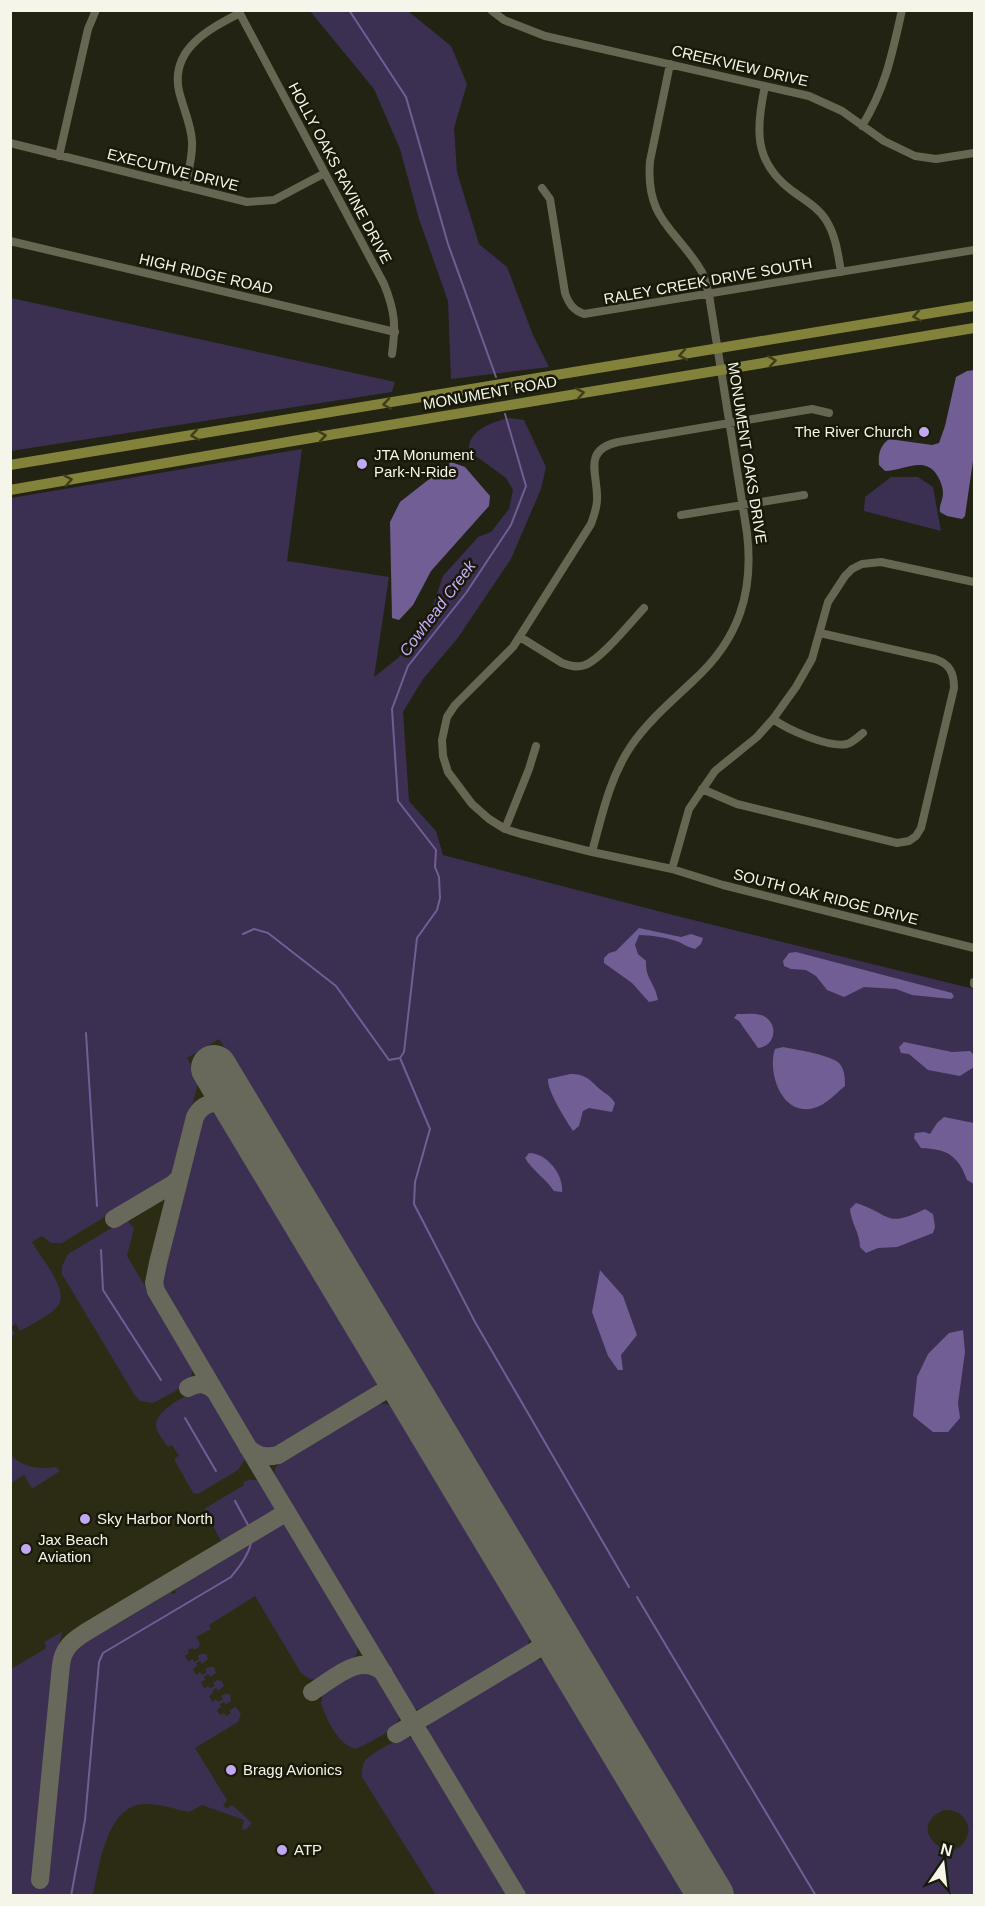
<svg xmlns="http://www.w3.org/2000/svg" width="985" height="1906" font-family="Arial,sans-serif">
<rect width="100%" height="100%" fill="#232313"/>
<path fill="#2c2c14" d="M10,524L945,1533L974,1895H11Z"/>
<path fill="#3b2f52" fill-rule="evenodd" d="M310,11H408L451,46L467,84L454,128L457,172L479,244L507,267L533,335L549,367L451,379L448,301L419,219L400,149L374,89Z
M11,298L395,382L392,392L11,451Z
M510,418L524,420L546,467L541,489L511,559L457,639L423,679L403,712L409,801L436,831L443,855L677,916L974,989V1895H734L219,1039L187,1058L199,1080L173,1175L62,1243H51L42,1236L32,1242C40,1257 68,1288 59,1304C54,1314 30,1325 20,1331L16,1324L11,1327L15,1334L11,1336V498L302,449L287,561L389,577L374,677L398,658L425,629L443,576L478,537L491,532L509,509L513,490L506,478L469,451C467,430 494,421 510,418ZM944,1810C959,1809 973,1821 967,1837C953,1872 902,1827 944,1810Z
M891,477H918L933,487L941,531L864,511L865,497Z
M209,1112L219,1115L377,1377L376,1386L372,1391C356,1401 276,1454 263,1451C255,1448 249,1437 245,1430L163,1294L160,1285L200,1117Z
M123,1221H128L134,1228L127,1256L192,1365C197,1384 167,1395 153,1403L140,1401L134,1394L62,1274V1266L68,1254Z
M199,1391L210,1395L245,1453L246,1458L238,1470L198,1494L193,1493L174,1459L179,1456L172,1445L168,1447C164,1441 157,1433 156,1426C154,1412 187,1393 199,1391Z
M379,1404H386L395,1407L531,1634L527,1647L522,1652L427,1709C418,1711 412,1708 407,1701L278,1485C275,1479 273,1473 276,1467C282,1454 363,1409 379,1404Z
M10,1454C21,1467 40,1470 56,1467L60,1471L32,1489L24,1475L11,1483Z
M250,1480H257L264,1485L358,1641L357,1654L352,1660L319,1680L310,1679L301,1673L255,1596L209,1625L211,1629L196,1637L200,1643L199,1647L194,1650L193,1648L188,1650L189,1653L185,1656L188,1661L193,1659L194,1662L199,1659L198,1656L201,1654H206L208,1659L202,1664L200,1661L196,1663L197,1666L193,1669L196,1675L200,1672L202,1675L207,1672L205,1669L209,1667H214L216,1673L210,1677L208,1674L204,1677L205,1680L201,1682L204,1688L208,1686L210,1688L215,1686L213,1683L217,1680L222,1681L224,1686L218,1691L216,1688L212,1691L213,1693L209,1696L212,1702L216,1699L218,1702L223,1699L221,1696L225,1694H230L231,1701L226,1704L224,1702L220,1704L221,1707L217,1710L220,1715L224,1713L226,1716L231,1713L229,1710L236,1707L241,1714L238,1722L195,1748L227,1800L223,1805L227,1809L232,1805L252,1823L246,1829L242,1830L244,1820L202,1805L189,1812C174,1809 158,1803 143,1804C105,1808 100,1866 93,1895H11V1669L45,1649L46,1646L44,1642L62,1632L55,1665L36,1880L46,1882L68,1649C74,1629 84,1626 101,1616L109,1629L171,1592L173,1594L176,1593L175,1590L178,1587L176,1584L228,1554L204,1509L244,1485L243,1482Z
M533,1659L547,1661L688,1895H524L427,1732L429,1722L433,1718Z
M367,1669L376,1673L380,1677C386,1688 396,1699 399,1711C405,1728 369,1742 356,1749C338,1745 327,1720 321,1703C321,1703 323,1694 323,1693C328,1686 358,1671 367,1669Z
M407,1736L418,1741L510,1895H436L362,1777C362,1772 362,1766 364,1762C369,1754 398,1739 407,1736Z"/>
<path fill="#715e95" d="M974,370V454L965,516L962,519L947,516L940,512C939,505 943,500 943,493C943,487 940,480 937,475C925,455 902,471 885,471L879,465C878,454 880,446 889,439L932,445L939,443L945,426L956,377L967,371Z
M451,462L465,467L490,496L489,506L431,571L413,605L399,620L392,618L390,522L400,502Z
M639,928L681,937L691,934L703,938L701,944L695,949C689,947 686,946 681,943C672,938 650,935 639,935L635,945L638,954L646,961C645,979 655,982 658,1000L649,1002L632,983L604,963V958L609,953L616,951Z
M796,952L952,993L954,997L951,999L912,995L896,989L864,987L844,997L827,990L816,976L806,970L791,969L784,966L783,961L789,953Z
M737,1014C745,1014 754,1013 761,1015C779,1021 777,1046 758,1048L739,1021L734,1018Z
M904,1042L952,1052L970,1051L974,1055V1067L960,1076L928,1070L909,1054L901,1053L899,1047Z
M783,1047C797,1050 828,1054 839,1063C845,1069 845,1079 845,1086C835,1094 826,1105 814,1108C782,1117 767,1073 775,1049Z
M570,1074C587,1074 589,1080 601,1090C607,1095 611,1096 615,1103L612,1112L589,1108L583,1111L579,1126L573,1131C566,1120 547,1091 548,1079Z
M944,1117L974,1123V1184L967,1180C958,1155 947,1149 921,1148L914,1138L915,1133L924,1132L930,1134L937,1123Z
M529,1153C547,1153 564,1175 562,1192L554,1191C546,1179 533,1171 525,1158Z
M856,1203C891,1214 885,1229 925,1209L933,1214L935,1227L933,1233L897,1247L878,1248L866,1253L860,1247C860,1233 851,1223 850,1209Z
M600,1270L623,1296L637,1335L621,1355L623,1370H618L608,1356L592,1312Z
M963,1330L965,1352L958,1403L960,1418L948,1432H933L913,1416L917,1377L928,1354L949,1333Z"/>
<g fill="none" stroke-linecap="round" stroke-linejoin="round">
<path stroke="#715e95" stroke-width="2" d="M349,10L406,97L448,244L496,377
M243,934L254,929L268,933L336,986L389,1060L400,1058L404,1052L417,938L437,910L440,898L439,877L435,867L436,850L398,801L392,709L408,666L466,593L511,525L526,486L505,414
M86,1033L97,1206
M400,1058L430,1129L415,1182L414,1204L475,1322L629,1587
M101,1250L103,1290L161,1380
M185,1418L216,1471
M235,1501L248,1525
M637,1597L816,1896
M71,1896L85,1820L99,1662L103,1653L231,1577C239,1567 248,1556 251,1543"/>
<path stroke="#69695b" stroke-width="18" d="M240,1110C223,1103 205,1097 195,1117L158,1263L154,1283L156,1291L258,1464L517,1896
M114,1219L173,1184L180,1177
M188,1388C198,1382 206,1383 215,1391
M248,1448C258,1456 265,1458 278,1455L402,1380
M312,1692C333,1679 361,1651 384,1673
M396,1734L556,1638
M40,1880L61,1665C63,1648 72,1641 86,1632L287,1512"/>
<path stroke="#69695b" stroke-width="46" d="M214,1068L711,1896"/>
<path stroke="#666653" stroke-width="8" d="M238,10L384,284C395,311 396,326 392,354
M491,10L504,20L545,36L809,96L842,111L884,141L915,156L936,159L974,153
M765,86C756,128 753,161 791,190C803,199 818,207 826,220C836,236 838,254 841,272
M862,126C886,87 892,54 902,10
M10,143L247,202L274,200L325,173
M59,156L88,29L96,10
M185,187C188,172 193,157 192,141C191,124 183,108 179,91C170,49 209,29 240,13
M542,188L550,199L565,293C569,304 573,310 584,314L974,250
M10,241L395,332
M829,413L812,409L618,442C583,450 597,472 597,496C598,506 594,515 591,524L513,647L455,705L447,717L442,740L443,756L448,772L472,804L489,819L505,829L521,834L592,852L672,869L723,885L974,948
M681,515L804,495
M520,637L562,663C570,666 577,668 585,665C601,659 631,622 644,608
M773,719C788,730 829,748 847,744C853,742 858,737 863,733
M702,789L737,804L897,843L909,841L916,836L921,828L954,688C954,673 950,664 935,659L820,633
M505,829L529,769L536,746
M592,852C602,815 610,777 631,746C649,720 672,701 694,680C739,639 754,592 747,533L709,295C707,287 705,279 702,272C677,229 645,221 650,161L670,64
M672,869L689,809L715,771L757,737L773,719L796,687L812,659L828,602L845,576L852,569L862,564L881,562L974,582
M974,984V982"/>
<path stroke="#83823b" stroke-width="10" d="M10,465L974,306
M10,490L299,440L974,328"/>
</g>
<defs><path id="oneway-chevron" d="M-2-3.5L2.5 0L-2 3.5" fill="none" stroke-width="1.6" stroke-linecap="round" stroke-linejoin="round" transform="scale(1.5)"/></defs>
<g stroke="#3e3e1a">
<use href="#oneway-chevron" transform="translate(917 316) rotate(171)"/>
<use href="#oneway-chevron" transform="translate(683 355) rotate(170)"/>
<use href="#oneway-chevron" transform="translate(772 361) rotate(-9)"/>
<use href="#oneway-chevron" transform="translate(580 393) rotate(-10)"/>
<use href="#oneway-chevron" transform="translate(387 404) rotate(171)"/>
<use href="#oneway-chevron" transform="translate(195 435) rotate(171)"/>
<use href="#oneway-chevron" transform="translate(322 436) rotate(-9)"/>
<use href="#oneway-chevron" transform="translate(68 480) rotate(-10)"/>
</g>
<g fill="#c1a8f3" stroke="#191909" stroke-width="2">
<circle cx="924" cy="432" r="6"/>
<circle cx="362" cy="464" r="6"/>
<circle cx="85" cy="1519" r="6"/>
<circle cx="26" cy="1549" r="6"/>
<circle cx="231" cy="1770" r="6"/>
<circle cx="282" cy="1850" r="6"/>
</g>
<g text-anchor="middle" stroke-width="5" stroke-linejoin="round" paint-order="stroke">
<g font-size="15" fill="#f5f5ea" stroke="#191909">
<text transform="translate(740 66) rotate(13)" y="5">CREEKVIEW DRIVE</text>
<text transform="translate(173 170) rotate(14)" y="5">EXECUTIVE DRIVE</text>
<text transform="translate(340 173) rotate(62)" y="5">HOLLY OAKS RAVINE DRIVE</text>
<text transform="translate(206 274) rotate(13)" y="5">HIGH RIDGE ROAD</text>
<text transform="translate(708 281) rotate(-10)" y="5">RALEY CREEK DRIVE SOUTH</text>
<text transform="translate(490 393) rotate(-10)" y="5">MONUMENT ROAD</text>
<text transform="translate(747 453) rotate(81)" y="5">MONUMENT OAKS DRIVE</text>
<text transform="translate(826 897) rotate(14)" y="5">SOUTH OAK RIDGE DRIVE</text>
</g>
<g font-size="15" fill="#f5f5ea" stroke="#191909" text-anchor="start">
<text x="912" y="437" text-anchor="end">The River Church</text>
<text x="374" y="460">JTA Monument<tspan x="374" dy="17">Park-N-Ride</tspan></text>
<text x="97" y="1524">Sky Harbor North</text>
<text x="38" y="1545">Jax Beach<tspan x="38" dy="17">Aviation</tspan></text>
<text x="243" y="1775">Bragg Avionics</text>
<text x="294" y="1855">ATP</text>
</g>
<g font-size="16" font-style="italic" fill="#c9adff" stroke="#191909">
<text transform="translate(437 608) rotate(-53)" y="6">Cowhead Creek</text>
</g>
</g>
<rect width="985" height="1906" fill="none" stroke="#f5f5ea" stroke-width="24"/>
<g transform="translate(943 1864) rotate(14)" stroke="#191909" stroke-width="4.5" paint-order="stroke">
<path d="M0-4.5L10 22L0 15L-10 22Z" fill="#f5f5ea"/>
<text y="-9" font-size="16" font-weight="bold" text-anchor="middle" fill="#f5f5ea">N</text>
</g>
</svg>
